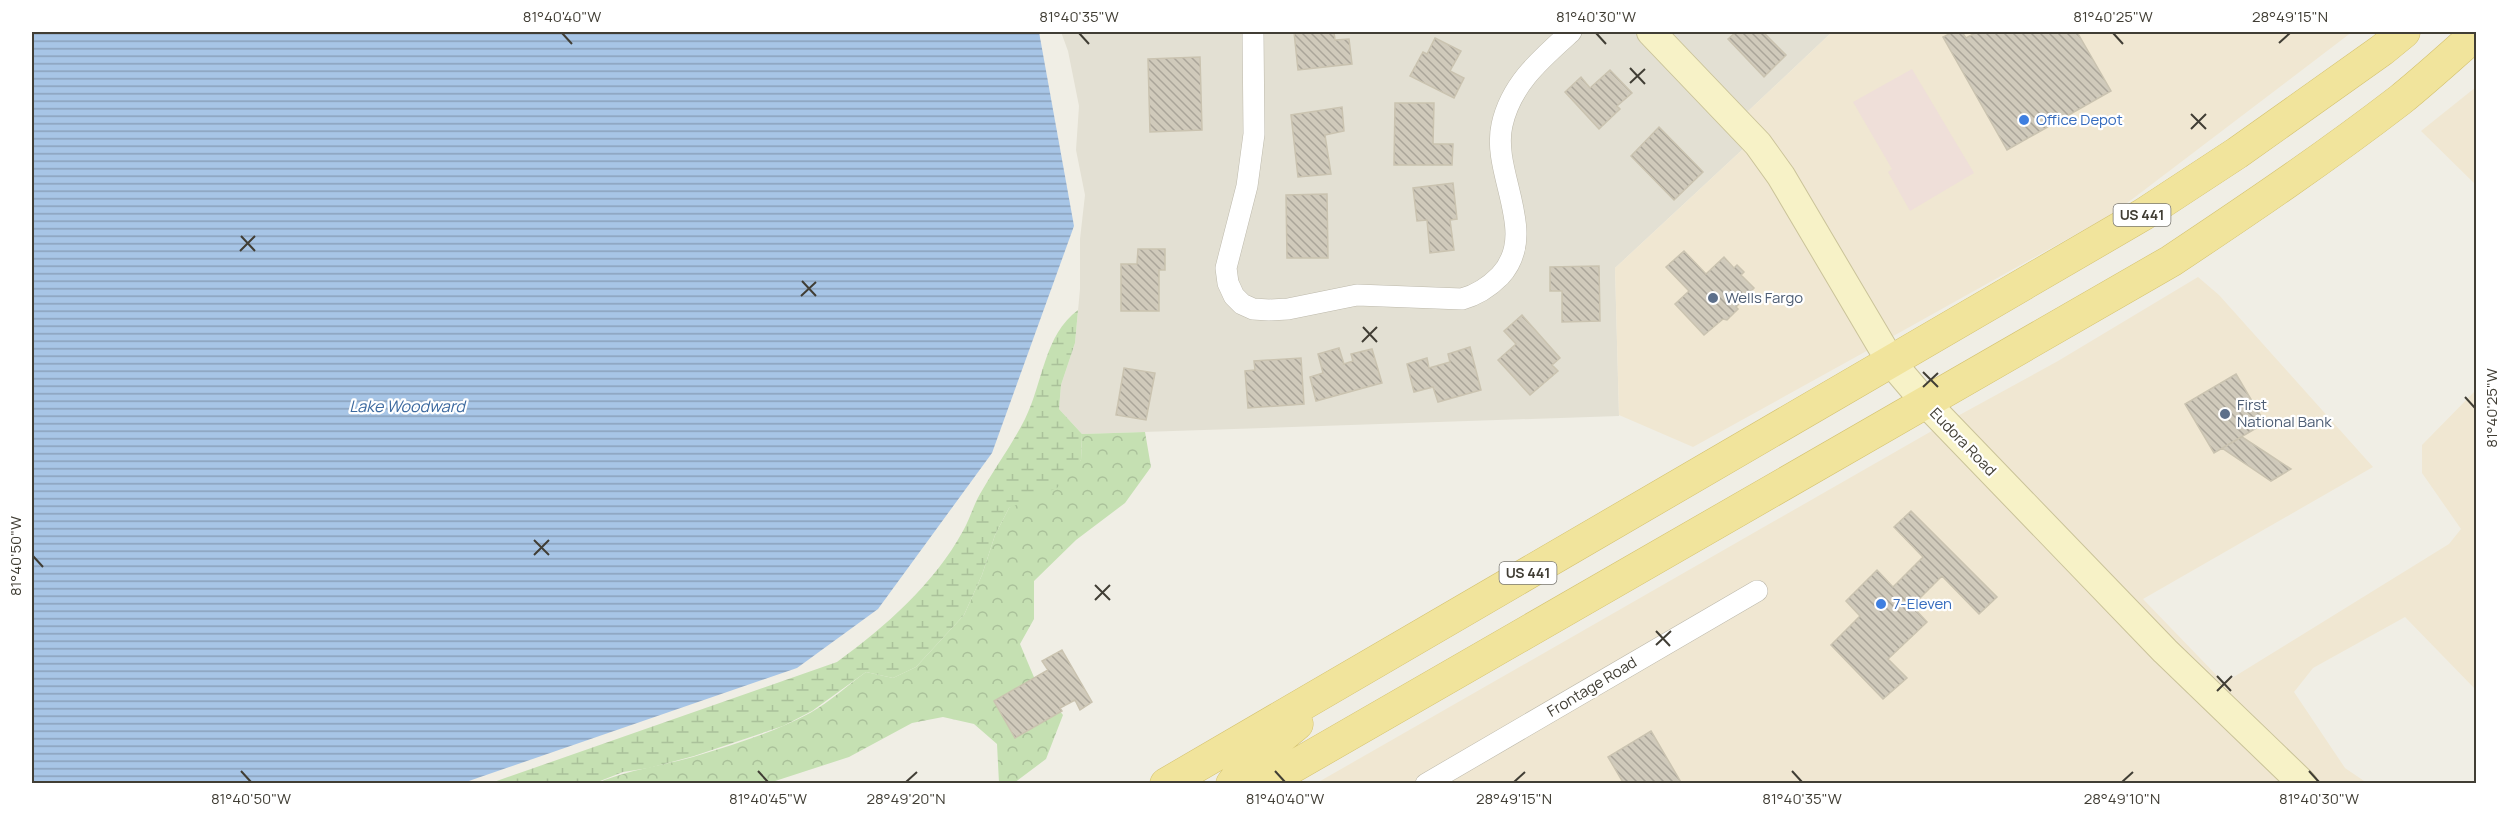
<svg xmlns="http://www.w3.org/2000/svg" width="2508" height="815" font-family="Manrope,sans-serif">
<defs>
<pattern id="forest-crowns" width="20" height="18" patternUnits="userSpaceOnUse" patternTransform="scale(1.5)"><rect width="20" height="18" fill="#c5e0b2"/><path d="M2 6a3 3 0 1 1 6 0M12 15a3 3 0 1 1 6 0" fill="none" stroke="#aac19a"/></pattern>
<pattern id="wetland-marsh" width="20" height="14" patternUnits="userSpaceOnUse" patternTransform="scale(1.5)"><rect width="20" height="14" fill="#c5e0b2"/><path d="M1 5h8M5 5V1M11 12h8M15 12V8" fill="none" stroke="#aac19a"/></pattern>
<pattern id="water-rules" width="6" height="5" patternUnits="userSpaceOnUse" patternTransform="scale(1.5)"><rect width="6" height="5" fill="#a7c5e6"/><path d="M0 2.5h6" fill="none" stroke="#8aa1bb"/></pattern>
<pattern id="building-back-hatch" width="6" height="6" patternUnits="userSpaceOnUse" patternTransform="scale(1.5)"><rect width="6" height="6" fill="#d0cabb"/><path d="M-1 5l2 2M0 0l6 6M5-1l2 2" fill="none" stroke="#aaa599"/></pattern>
</defs>
<rect width="100%" height="100%" fill="#f0eee5"/>
<path fill="#e3e0d3" d="M1061,32H1638L1743,149L1615,268L1619,416L1082,434L1059,409L1061,385L1075,343L1080,289V239L1085,195L1076,150L1079,106L1068,51Z
M1664,32H1832L1744,115Z"/>
<path fill="#f0e7d2" d="M1832,32H2352L2114,213L1888,339L1744,115Z
M2476,87V185L2421,131Z
M1736,134L1751,150L1872,348L1693,447L1619,415L1615,268L1743,149Z
M2198,277L2219,295L2373,467L2143,599L2224,683L2449,544L2461,529L2422,473V445L2476,390V690L2405,617L2313,668L2294,692L2345,768L2367,783H2316L1954,418L2058,361Z
M1937,428L2289,784H1315Z"/>
<path fill="#efdfd9" d="M1912,69L1974,173L1910,211L1888,172L1892,169L1853,102Z"/>
<path fill="url(#forest-crowns)" d="M1145,432L1151,467L1125,503L1076,540L1034,581V619L1020,644L1036,682L1063,715L1046,759L1014,783H999L997,744L974,724L943,717L912,723L849,757L769,783L595,784C627,770 660,766 693,757C733,745 773,733 810,713C830,702 848,685 866,672L893,678L916,667L964,615L982,575L995,535L1009,508L1081,460L1082,434Z"/>
<path fill="url(#wetland-marsh)" d="M1078,310L1075,343L1061,385L1059,409L1082,434L1081,460L1057,488L1009,508L995,535L982,575L964,615L916,667L893,678L866,672L812,711L783,726L694,756L649,768L623,772L595,783H491L837,662C885,627 934,584 963,531C970,519 973,506 980,494C994,469 1012,445 1025,419C1043,383 1044,335 1078,310Z"/>
<path fill="url(#water-rules)" d="M32,32H1039L1074,226L992,453L878,609L797,668L463,783H32Z"/>
<path fill="url(#building-back-hatch)" stroke="#cac3b0" stroke-width="1.5" d="M1294,32H1334L1335,40L1349,39L1352,64L1298,70Z
M1736,32H1763L1786,55L1764,77L1728,39Z
M1953,32H1962L1966,38L1977,32H2077L2111,91L2007,150L1943,37Z
M1435,38L1461,51L1450,71L1464,78L1454,98L1410,76L1423,52L1427,54Z
M1200,57L1202,130L1150,132L1148,59Z
M1610,70L1632,93L1617,106L1620,109L1599,129L1565,92L1581,77L1590,88Z
M1395,103H1434L1433,144H1453L1452,165H1394Z
M1342,107L1344,131L1325,135L1331,174L1298,177L1291,115Z
M1659,127L1703,172L1674,200L1631,156Z
M1453,183L1457,219L1450,220L1454,250L1430,253L1427,220L1417,221L1413,188Z
M1327,194L1328,258H1287L1286,195Z
M1138,249H1165V270H1159V311H1121V264H1137Z
M1684,251L1706,274L1724,257L1734,268L1737,265L1744,272L1741,275L1754,288L1736,307L1738,309L1727,320L1723,319L1704,335L1675,304L1689,291L1666,267Z
M1599,266L1600,321L1562,322V291H1550V267Z
M1522,315L1560,358L1552,365L1558,371L1530,395L1498,360L1516,344L1504,331Z
M1470,347L1481,390L1438,402L1433,387L1414,392L1407,364L1427,358L1429,368L1450,362L1448,354Z
M1339,348L1344,364L1353,361L1351,354L1372,349L1382,383L1316,401L1310,377L1323,373L1318,354Z
M1301,358L1304,404L1248,408L1245,371L1255,370L1254,361Z
M1124,368L1155,373L1146,420L1116,415Z
M2236,374L2265,423L2214,453L2185,404Z
M2242,437L2265,452L2291,469L2271,481L2222,448Z
M1911,511L1997,597L1979,614L1942,576L1912,606L1927,622L1888,659L1907,678L1883,699L1831,645L1860,616L1846,601L1877,570L1893,587L1923,557L1894,527Z
M1062,650L1092,702L1080,710L1075,700L1060,708L1062,711L1015,738L994,701L1048,670L1042,661Z
M1651,731L1682,784H1624L1608,757Z"/>
<g fill="none" stroke-linecap="round" stroke-linejoin="round">
<defs>
<path id="street" d="M1253,32L1254,134L1247,186L1226,268L1228,283L1234,296L1242,304L1253,309L1269,310L1288,309L1357,295L1462,299C1477,295 1489,287 1500,276C1540,233 1491,174 1502,125C1511,84 1541,59 1571,32
M1426,784L1757,591"/>
<path id="secondary" d="M1651,32L1758,144L1781,176L1891,362L1926,403L2165,651L2303,784"/>
<path id="primary" d="M1166,784L2144,214L2237,153L2382,50L2404,32
M1232,784L1245,767L1297,724
M1263,784L2171,261C2249,209 2326,157 2400,100C2426,79 2451,56 2476,34"/>
</defs>
<use href="#street" stroke="#bdb9ab" stroke-width="22"/>
<use href="#secondary" stroke="#cac399" stroke-width="30"/>
<use href="#primary" stroke="#d4c26f" stroke-width="33"/>
<use href="#street" stroke="#fff" stroke-width="21"/>
<use href="#secondary" stroke="#f7f2c7" stroke-width="28"/>
<use href="#primary" stroke="#f1e49c" stroke-width="32"/>
</g>
<path fill="none" stroke="#413e35" stroke-width="2" d="M562,33L572,44M1079,33L1089,44M1596,33L1606,44M2113,33L2123,44M2279,43L2290,33M1630,68L1645,84M1630,83L1645,69M2191,114L2206,129M2191,129L2206,114M241,236L255,251M240,251L255,236M802,281L816,296M801,296L816,282M1363,327L1377,342M1362,342L1377,327M1923,372L1938,387M1923,387L1938,373M2465,397L2475,408M534,540L549,555M534,555L549,540M33,556L43,567M1095,585L1110,600M1095,600L1110,585M1656,631L1670,646M1656,645L1671,631M2217,676L2231,691M2217,691L2232,676M241,771L251,782M758,771L768,782M1275,771L1285,782M1792,771L1802,782M2309,771L2319,782M906,782L917,772M1514,782L1525,772M2122,782L2133,772"/>
<g fill="#3f7fe0" stroke="#fff" stroke-width="2">
<circle cx="2024" cy="120" r="6"/>
<circle cx="1881" cy="604" r="6"/>
</g>
<g fill="#5c6f8a" stroke="#fff" stroke-width="2">
<circle cx="1713" cy="298" r="6"/>
<circle cx="2225" cy="414" r="6"/>
</g>
<g text-anchor="middle" stroke-width="4.5" stroke-linejoin="round" paint-order="stroke">
<g fill="#fff" stroke="#7a7872" stroke-width="1.5">
<rect x="2113.5" y="204" width="57" height="22" rx="4.5"/>
<rect x="1499.5" y="562" width="57" height="22" rx="4.5"/>
</g>
<g font-size="14" font-weight="bold" fill="#413e35">
<text x="2142" y="220">US 441</text>
<text x="1528" y="578">US 441</text>
</g>
<g font-size="15" fill="#366cbe" stroke="#fff" text-anchor="start">
<text x="2036" y="125">Office Depot</text>
<text x="1893" y="609">7-Eleven</text>
</g>
<g font-size="15" fill="#4e5e75" stroke="#fff" text-anchor="start">
<text x="1725" y="303">Wells Fargo</text>
<text x="2237" y="410">First<tspan x="2237" dy="17">National Bank</tspan></text>
</g>
<g font-size="15" fill="#413e35" stroke="#fff">
<text transform="translate(1963 442) rotate(46)" y="5">Eudora Road</text>
<text transform="translate(1592 687) rotate(-31)" y="5">Frontage Road</text>
</g>
<g font-size="16" font-style="italic" fill="#3c699f" stroke="#fff">
<text x="407" y="412">Lake Woodward</text>
</g>
</g>
<rect width="2508" height="815" fill="none" stroke="#ffffff" stroke-width="66"/>
<rect x="33" y="33" width="2442" height="749" fill="none" stroke="#413e35" stroke-width="2"/>
<g font-size="15" text-anchor="middle" fill="#413e35">
<text x="562" y="22">81°40'40"W</text>
<text x="1079" y="22">81°40'35"W</text>
<text x="1596" y="22">81°40'30"W</text>
<text x="2113" y="22">81°40'25"W</text>
<text x="2290" y="22">28°49'15"N</text>
<text transform="translate(2492 408) rotate(-90)" y="5">81°40'25"W</text>
<text transform="translate(16 556) rotate(-90)" y="5">81°40'50"W</text>
<text x="251" y="804">81°40'50"W</text>
<text x="768" y="804">81°40'45"W</text>
<text x="906" y="804">28°49'20"N</text>
<text x="1285" y="804">81°40'40"W</text>
<text x="1514" y="804">28°49'15"N</text>
<text x="1802" y="804">81°40'35"W</text>
<text x="2122" y="804">28°49'10"N</text>
<text x="2319" y="804">81°40'30"W</text>
</g>
</svg>
